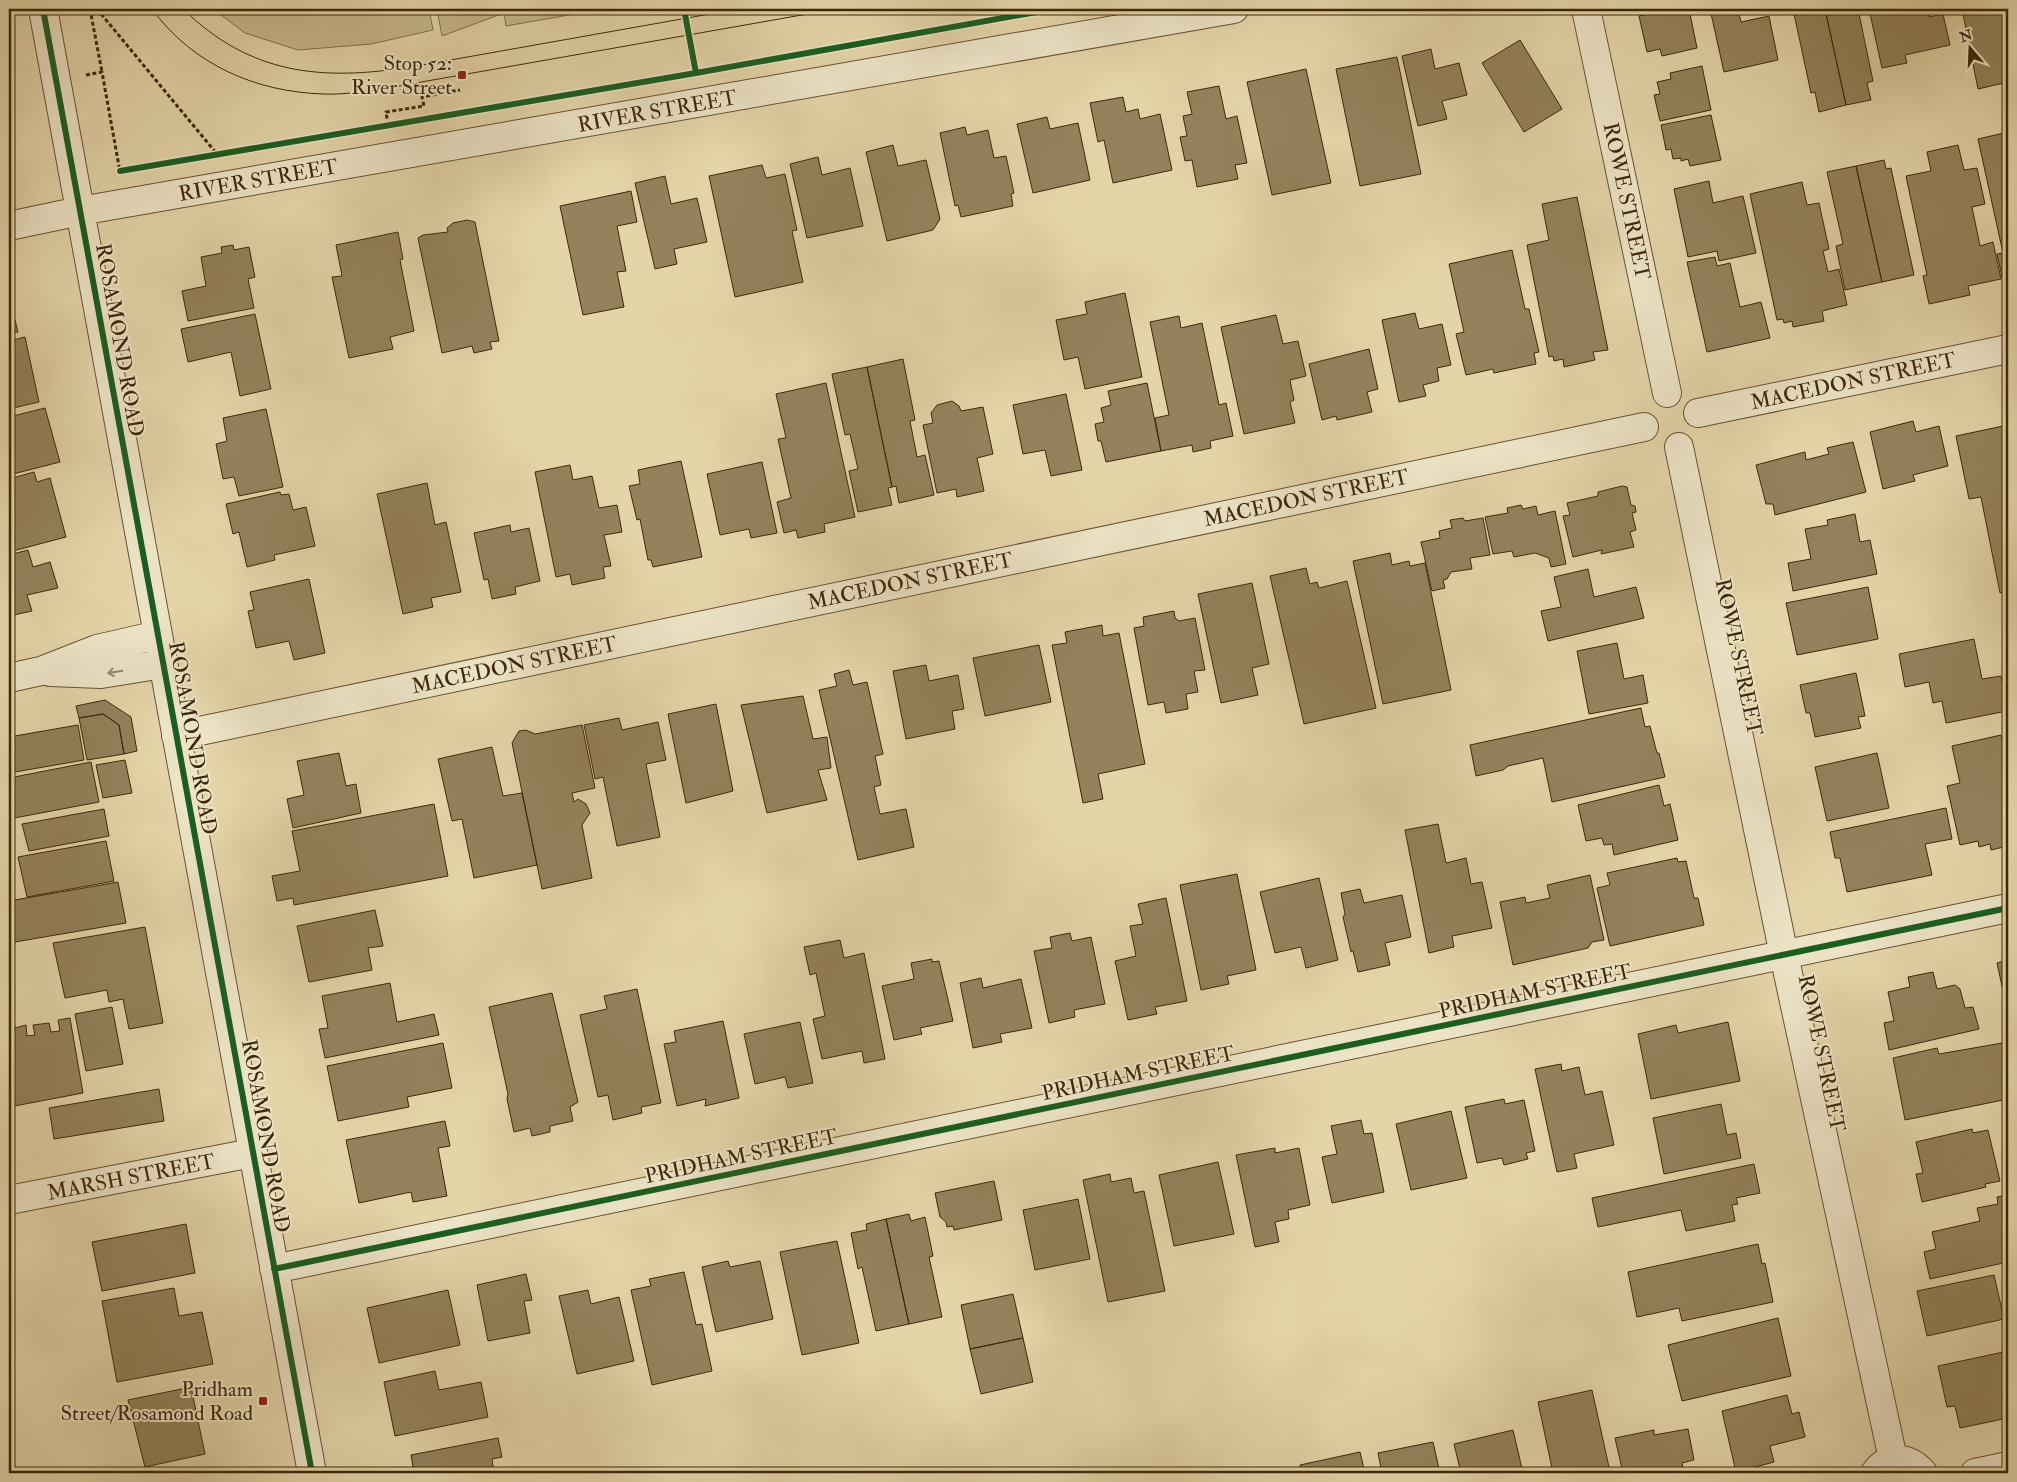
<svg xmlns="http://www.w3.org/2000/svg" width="2017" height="1482" font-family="'IM FELL Double Pica',serif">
<rect width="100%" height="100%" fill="#e4d5a9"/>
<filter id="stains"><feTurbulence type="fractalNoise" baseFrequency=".004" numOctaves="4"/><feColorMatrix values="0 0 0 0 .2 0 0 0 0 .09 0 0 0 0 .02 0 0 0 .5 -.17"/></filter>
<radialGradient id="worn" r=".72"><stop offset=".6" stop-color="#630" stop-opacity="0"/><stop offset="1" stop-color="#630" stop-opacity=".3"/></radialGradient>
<path fill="#c8b88e" stroke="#83704c" d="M213,9H429L433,30L371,44L298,50L245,33Z
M437,9H603L506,26L504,13L442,36Z"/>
<path fill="#94825d" stroke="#3e280a" d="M1671,9H1689L1697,48L1662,56L1660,49L1647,52L1639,16Z
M1710,9H1738L1741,22L1769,16L1778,60L1724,72Z
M1793,9H1825L1846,105L1819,112L1815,92L1811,93Z
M1825,9H1858L1873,81L1867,83L1871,100L1846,105Z
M1869,9H1928L1929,17L1943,14L1950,45L1905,55L1907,63L1882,68Z
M1962,9H2008V82L1978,89Z
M1520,40L1562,109L1524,132L1482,63Z
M1431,49L1435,69L1459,63L1467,95L1442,101L1447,119L1418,126L1402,56Z
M1397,57L1421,174L1360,186L1336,69Z
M1702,66L1711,110L1660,121L1654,95L1660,94L1657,82L1671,79L1670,73Z
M1306,69L1331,183L1272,195L1247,82Z
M1219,86L1226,119L1237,116L1247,163L1235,165L1238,179L1197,187L1192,160L1185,161L1180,137L1187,136L1183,116L1192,114L1187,92Z
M1123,97L1126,112L1138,109L1140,119L1160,114L1172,170L1113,183L1104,140L1098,142L1090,103Z
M1711,115L1721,160L1690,166L1688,159L1681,161V158L1673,159L1671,149L1666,150L1661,125Z
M1047,117L1050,129L1078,123L1090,180L1033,193L1017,124Z
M965,127L967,135L988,130L994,158L1006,156L1014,193L1011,194L1013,206L961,217L958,205L955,206L940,133Z
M2008,132V290H2005L1997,254L2003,253L1978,139Z
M893,145L898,166L926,160L940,219L933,230L887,241L866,152Z
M1958,145L1964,170L1977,168L1985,204L1972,207L1980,246L1993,242L2001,279L1968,286L1970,295L1929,304L1923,276L1927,275L1906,176L1931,171L1927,152Z
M818,157L822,175L850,168L863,226L807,238L790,164Z
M1884,160L1886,169L1891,168L1914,275L1882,282L1856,166Z
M762,165L766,178L785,174L797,230L792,231L803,282L735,297L709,176Z
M1856,166L1882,282L1845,290L1836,246L1843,244L1827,172Z
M665,176L671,204L697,198L707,242L674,249L677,264L655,269L635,183Z
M1709,181L1713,203L1743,196L1756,253L1719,261L1717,251L1688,257L1674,189Z
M1802,182L1807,205L1819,203L1829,249L1823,251L1828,272L1839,269L1847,305L1822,311L1824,321L1793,327L1792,321L1784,323L1783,319L1777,320L1750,194Z
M631,191L637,222L617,226L626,271L617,272L624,307L583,315L560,206Z
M1577,197L1608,350L1593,352L1595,360L1564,367L1563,359L1554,361L1553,356L1549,357L1527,245L1549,240L1542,204Z
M467,220L475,222L499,341L490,342L492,349L474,353L472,346L442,353L418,238L423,235L448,232L447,228L453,223Z
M398,232L403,259L400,260L414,331L390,337L393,349L349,358L332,277L342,276L336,245Z
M233,245L234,250L249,247L255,277L248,279L254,308L188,321L182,291L206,286L201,257L222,253L221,247Z
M1512,250L1525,309H1529L1539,352L1534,353L1536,364L1494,373L1493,369L1466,375L1456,334L1464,332L1449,264Z
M1715,257L1717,266L1730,263L1740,307L1761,302L1770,338L1707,352L1687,262Z
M1125,293L1142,377L1085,389L1078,357L1064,360L1056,320L1087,314L1085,302Z
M9,296L18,332L9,334Z
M1415,313L1419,329L1442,324L1451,365L1437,368L1439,381L1423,385L1426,396L1399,402L1382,320Z
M255,314L271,389L240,396L231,352L188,362L181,329Z
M1276,315L1283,344L1298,341L1306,376L1290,380L1294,400L1290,402L1295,423L1244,434L1221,327Z
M1179,316L1181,328L1202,323L1219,405L1226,403L1233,436L1210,441L1211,448L1193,452L1192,445L1161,451L1155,418L1169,415L1150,322Z
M25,337L39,402L9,409V341Z
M1369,349L1378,389L1367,392L1372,412L1337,420L1336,416L1322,420L1309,364Z
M903,359L915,420L910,421L917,457L925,455L934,495L899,503L896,486L892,487L867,367Z
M867,367L892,487L888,488L892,505L858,512L849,471L858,469L850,434L845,435L832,374Z
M826,383L855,517L824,524L825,532L798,538L796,530L784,533L777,502L791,498L778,439L786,438L776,394Z
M1147,383L1161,451L1106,462L1101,441H1098L1095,424L1104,422L1101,408L1111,405L1108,391Z
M1066,394L1082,470L1051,476L1045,450L1023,454L1013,405Z
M952,401L959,406L961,411L983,407L993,454L977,458L984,491L957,497L956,489L937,493L923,425L933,423L931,413L937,405Z
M45,408L60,462L9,475V417Z
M266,409L283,487L239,496L234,477L223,479L216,444L227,441L223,418Z
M1913,421L1916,432L1939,426L1948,466L1913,475L1915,481L1883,489L1870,432Z
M2008,425V591L2000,593L1981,497L1969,499L1956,436Z
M1853,442L1866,492L1775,515L1773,504H1766L1756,465L1805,452L1806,460L1829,454L1827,448Z
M681,461L702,557L653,567L651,560H648L640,519L637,520L629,486L640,484L638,470Z
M762,462L777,533L751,538L749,529L720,535L707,474Z
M570,465L573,480L592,476L599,508L617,505L622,532L604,535L611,566L603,567L605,578L572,585L570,574L556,577L535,472Z
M34,472L37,482L50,478L66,537L9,552V479Z
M427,483L435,525L446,522L461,592L431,598L433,607L403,614L377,494Z
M1622,486L1627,487L1631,505L1635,506L1636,512L1632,513L1636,530L1630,532L1634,547L1601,554L1602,550L1573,557L1563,516L1570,515L1567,503L1598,496V492Z
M280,492L281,495L289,494L293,510L306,507L315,546L274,555L275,560L247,567L239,532L233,534L226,504Z
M1521,505L1523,509L1536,506L1538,515L1555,511L1566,564L1551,567L1549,558L1535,553L1514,557L1512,551L1493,554L1485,517L1508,513L1507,508Z
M1855,514L1860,542L1870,540L1877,574L1793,591L1788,563L1811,559L1805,529L1828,525L1827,520Z
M1463,518L1465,521L1483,518L1490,555L1470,558L1472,569L1451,572L1447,579L1443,580L1445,588L1432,591L1421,542L1440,538L1439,531L1452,528L1450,520Z
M510,525L511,532L529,528L540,581L515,587L516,594L492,599L488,579L484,580L474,533Z
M28,550L33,567L50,562L58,588L27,595L32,611L9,616V555Z
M1390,553L1392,565L1409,561L1410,566L1425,563L1451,690L1383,704L1353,561Z
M1306,568L1310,584L1317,582L1319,588L1347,581L1376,708L1304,724L1270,576Z
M1588,569L1594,597L1636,587L1644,618L1548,641L1541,611L1561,607L1554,577Z
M309,579L325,653L294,660L289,641L256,648L248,611L254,610L250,592Z
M1252,583L1269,664L1252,668L1258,695L1221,703L1198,594Z
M1868,587L1878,639L1797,655L1786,603Z
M1174,611L1175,618L1179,621L1195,618L1205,670L1194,671L1198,692L1186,694L1188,709L1166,713L1164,702L1148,705L1134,628L1144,626L1143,617Z
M1102,625L1103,636L1119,633L1145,764L1098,774L1103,799L1083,803L1052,645L1067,643L1065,632Z
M1974,639L1982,679L2001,676L2007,711L1946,723L1942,701L1933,703L1929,682L1905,687L1899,654Z
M1617,643L1624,679L1643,675L1648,703L1589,714L1577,651Z
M1039,645L1051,702L985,716L973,658Z
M926,665L929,681L958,675L964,709L952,711L955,729L906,739L893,671Z
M849,670L853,685L867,682L883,754L875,756L881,785L874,787L880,814L906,809L914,847L858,860L819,690L837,686L834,674Z
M1856,673L1865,716L1858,717L1861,728L1815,737L1810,713H1806L1800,685Z
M803,696L813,739L827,737L831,768L818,770L827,800L767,813L741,705Z
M105,700L131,717L137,751L124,754L119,725L103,714L79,718L76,706Z
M716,704L733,791L686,803L668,714Z
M1641,708L1645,727L1650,726L1657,753H1659L1665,777L1552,802L1543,758L1508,766L1503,770L1476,776L1470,745Z
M103,714L119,725L124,754L87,760L79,718Z
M619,718L622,730L658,722L666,760L646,764L660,837L617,846L603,777L595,779L584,725Z
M78,725L84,760L9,773V737Z
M582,725L595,788L572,793L574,802L578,799L586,804L590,813L582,825L592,878L542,889L512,743L519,731L526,730L535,734Z
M2001,735L2008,765V846L1991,850L1990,844L1979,847L1978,841L1960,845L1947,786L1960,783L1952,746Z
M492,747L503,796L522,793L537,865L474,878L462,819L452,821L438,759Z
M339,753L346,786L356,784L361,813L293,828L287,799L304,795L297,761Z
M1877,753L1889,808L1827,821L1815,767Z
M125,760L132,793L103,798L96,765Z
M91,762L99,802L9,819V778Z
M1659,785L1664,806L1670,804L1678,840L1614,855L1612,844L1604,845L1602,838L1586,841L1578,805Z
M434,804L448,876L294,905L293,898L277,901L272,876L300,871L292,831Z
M1946,808L1952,839L1925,844L1932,875L1847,892L1840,858H1835L1830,832Z
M104,809L109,836L29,851L22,824Z
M1438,824L1446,863L1466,858L1471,884L1482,882L1492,928L1452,936L1454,947L1429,953L1405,830Z
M106,841L114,881L27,897L18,857Z
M1677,858L1678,862L1686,861L1694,898H1698L1704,925L1610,946L1597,888L1610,885L1607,873Z
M1237,874L1256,970L1227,976L1229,984L1201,990L1180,885Z
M1590,875L1604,940L1592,942L1588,948L1513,965L1500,902L1525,897L1526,903L1550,898L1547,885Z
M1319,878L1338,960L1306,968L1301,947L1275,953L1260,892Z
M118,882L126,923L9,943V901Z
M1360,889L1364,903L1402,895L1411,937L1385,943L1390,965L1358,972L1353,951L1351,952L1343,917L1345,914L1341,893Z
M1166,898L1187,1001L1155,1007L1157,1014L1128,1020L1115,961L1136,956L1130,926L1143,924L1138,904Z
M375,910L383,946L368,948L372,970L309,982L297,926Z
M145,927L163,1023L129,1029L123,999L109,1002L107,990L65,998L53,943Z
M1070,933L1072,941L1091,937L1105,1004L1074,1010L1075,1017L1049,1023L1034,951L1052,948L1050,937Z
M840,940L844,958L864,953L885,1059L864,1063L862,1051L822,1059L813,1019L825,1016L816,973L810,975L804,947Z
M932,959V962L939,961L953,1021L920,1028L922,1034L894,1040L882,986L914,979L911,963Z
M2008,960V1014L1997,963Z
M1933,972L1937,989L1955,985L1960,989L1965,1008L1973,1007L1979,1029L1889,1050L1884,1023L1894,1021L1888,992L1910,987L1908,977Z
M981,978L983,988L1021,979L1032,1028L1000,1034L1002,1042L973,1048L960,983Z
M390,983L397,1022L434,1014L439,1035L325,1058L319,1029L328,1028L322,996Z
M637,989L661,1103L641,1107L642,1113L613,1120L608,1095L598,1097L580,1015L607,1009L604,996Z
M552,993L578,1102L570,1107L573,1121L550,1126V1132L532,1136L530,1128L514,1132L507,1099L508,1094L489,1007Z
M112,1007L123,1064L86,1071L75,1014Z
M70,1018L83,1093L9,1107V1022L14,1021L15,1028L26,1025L27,1036L35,1035L33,1025L49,1023L51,1032L60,1031L58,1020Z
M723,1021L739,1098L705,1106L706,1099L677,1106L664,1044L676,1042L674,1031Z
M800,1022L813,1083L788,1088L785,1077L755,1084L744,1034Z
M1728,1022L1740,1081L1651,1099L1638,1034L1676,1025L1678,1033Z
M2008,1042V1099L1905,1120L1893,1058L1937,1048L1939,1054Z
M443,1043L452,1088L407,1097L409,1107L338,1121L327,1066Z
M1561,1064L1562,1071L1579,1067L1585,1095L1602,1091L1614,1145L1574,1154L1577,1168L1557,1172L1535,1069Z
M159,1089L164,1121L54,1139L49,1108Z
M1504,1099L1505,1104L1524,1100L1535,1151L1526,1153L1528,1159L1504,1165L1502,1158L1477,1163L1465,1107Z
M1721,1104L1727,1135L1736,1133L1741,1158L1664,1174L1653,1118Z
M1451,1111L1467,1178L1411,1190L1396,1124Z
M1361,1120L1364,1134L1372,1133L1384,1192L1332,1203L1322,1157L1337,1154L1331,1126Z
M445,1121L450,1146L438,1148L447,1196L413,1202L411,1192L359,1203L346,1140Z
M1972,1129L1973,1133L1988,1130L2000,1181L1985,1184L1986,1187L1922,1202L1916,1174L1923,1173L1916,1142Z
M1275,1148V1153L1299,1148L1310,1205L1288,1210L1289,1219L1275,1222L1279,1242L1255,1247L1236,1155Z
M1218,1162L1234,1234L1174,1246L1159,1175Z
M1754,1164L1760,1193L1736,1198L1738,1204L1732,1205L1735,1221L1686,1231L1681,1210L1598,1227L1592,1198Z
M1110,1174L1111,1182L1131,1178L1134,1193L1144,1191L1165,1291L1108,1302L1083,1180Z
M994,1181L1002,1220L954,1230L953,1226L947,1227L946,1222L940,1217L935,1193Z
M2008,1195V1262L1930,1279L1924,1252L1936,1249L1932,1232L1980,1221L1977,1208L1998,1204L1997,1197Z
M1078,1199L1090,1259L1035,1270L1023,1210Z
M909,1214L911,1221L925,1217L933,1256L929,1257L942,1317L909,1324L886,1219Z
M886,1219L909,1324L876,1331L862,1267L858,1269L851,1233L867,1230L866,1224Z
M186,1224L195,1273L102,1291L92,1242Z
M837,1241L859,1343L802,1355L780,1252Z
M1758,1244L1762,1264L1765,1263L1773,1302L1682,1321L1679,1308L1637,1317L1628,1272Z
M728,1261L730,1267L760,1261L773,1319L716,1332L702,1267Z
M684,1272L696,1325L702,1324L712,1371L652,1385L631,1290L651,1286L649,1279Z
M526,1274L532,1300L524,1301L530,1333L488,1341L477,1285Z
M1994,1275L2004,1319L1927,1336L1917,1291Z
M174,1288L179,1316L202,1312L213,1364L117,1382L102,1301Z
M448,1290L460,1345L379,1363L367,1308Z
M588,1290L591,1304L619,1297L634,1361L577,1374L559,1296Z
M1013,1294L1023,1338L970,1349L961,1305Z
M1778,1318L1791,1376L1682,1401L1668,1345Z
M1023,1338L1033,1382L981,1394L970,1349Z
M2008,1351V1418L1960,1428L1955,1406L1947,1407L1938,1366Z
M435,1371L439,1390L481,1382L488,1417L395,1436L384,1382Z
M191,1387L205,1454L145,1467L128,1400Z
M1592,1390L1609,1467L1580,1473H1553L1538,1402Z
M1787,1395L1792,1414L1799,1412L1805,1437L1770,1446L1774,1462L1736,1472L1722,1411Z
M1688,1429L1694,1460L1682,1463L1684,1473H1623L1615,1438L1654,1430V1435Z
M1513,1430L1523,1473H1461L1454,1444Z
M498,1438L502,1457L492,1459L494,1473L505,1471V1473H414L411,1455Z
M1433,1442L1440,1473H1382L1378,1453Z
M1360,1452L1365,1473H1302L1300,1465Z"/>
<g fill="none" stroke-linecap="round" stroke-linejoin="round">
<defs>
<path id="minor" d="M43,9L312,1473
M1586,9L1667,393
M9,226L80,211L1234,9
M1698,413L2008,349
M1679,447L1784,955L1893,1459
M50,672L101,674L163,664
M9,678L41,671L97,649L158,635
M176,736L1644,427
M9,1200L252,1153
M274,1269L2008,908
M1875,1473C1888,1455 1909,1456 1923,1473
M1975,1473L2008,1466"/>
</defs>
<use href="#minor" stroke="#685332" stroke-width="30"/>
<path stroke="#3e280a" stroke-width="3" stroke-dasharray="4 2.5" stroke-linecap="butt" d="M90,9L102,72
M97,9L217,154
M86,75L102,72L120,172
M388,125L386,112L424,106L422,97L460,90"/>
<use href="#minor" stroke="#ede4c7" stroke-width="28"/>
<path stroke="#3e280a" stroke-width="1" d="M152,9C193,65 256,92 324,94C347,95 371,90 393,87L836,9
M183,9C251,75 321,81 411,67L738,9"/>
<defs>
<path id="cycleway" d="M43,9L312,1473
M684,9L696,73
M120,171L696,73L1053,9
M274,1269L2008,908"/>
</defs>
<use href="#cycleway" stroke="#ede4c7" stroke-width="9"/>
<use href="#cycleway" stroke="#1b5e20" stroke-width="6"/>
</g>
<defs><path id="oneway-shaft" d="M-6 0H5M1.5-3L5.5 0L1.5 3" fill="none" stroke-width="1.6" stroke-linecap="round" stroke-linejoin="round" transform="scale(1.25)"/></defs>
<use stroke="#968668" href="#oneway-shaft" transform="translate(115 672) rotate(170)"/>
<g fill="#8f2418" stroke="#ede4c7" stroke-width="2">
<rect x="457" y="70" width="10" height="10" rx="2.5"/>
<rect x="258" y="1396" width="10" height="10" rx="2.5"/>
</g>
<g text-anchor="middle" stroke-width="4" stroke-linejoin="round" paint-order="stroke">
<g font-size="21" fill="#3e280a" stroke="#ede4c7" text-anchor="end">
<text x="452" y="70">Stop 52:<tspan x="452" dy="24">River Street</tspan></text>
<text x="253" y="1396">Pridham<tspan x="253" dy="24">Street/Rosamond Road</tspan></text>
</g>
<g font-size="21" fill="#3e280a" stroke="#ede4c7">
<text transform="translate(657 111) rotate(-10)" y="7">RIVER STREET</text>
<text transform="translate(258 180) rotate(-10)" y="7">RIVER STREET</text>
<text transform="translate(1627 201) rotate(78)" y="7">ROWE STREET</text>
<text transform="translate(120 340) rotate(80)" y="7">ROSAMOND ROAD</text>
<text transform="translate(1853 381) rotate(-12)" y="7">MACEDON STREET</text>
<text transform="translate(1306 498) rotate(-12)" y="7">MACEDON STREET</text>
<text transform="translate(910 581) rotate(-12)" y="7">MACEDON STREET</text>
<text transform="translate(1739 657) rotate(78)" y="7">ROWE STREET</text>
<text transform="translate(514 665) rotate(-12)" y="7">MACEDON STREET</text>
<text transform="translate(193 738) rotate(80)" y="7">ROSAMOND ROAD</text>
<text transform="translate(1535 991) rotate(-12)" y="7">PRIDHAM STREET</text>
<text transform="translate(1822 1053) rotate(78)" y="7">ROWE STREET</text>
<text transform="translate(1138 1073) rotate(-12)" y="7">PRIDHAM STREET</text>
<text transform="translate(266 1136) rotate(80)" y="7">ROSAMOND ROAD</text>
<text transform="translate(741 1156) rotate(-12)" y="7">PRIDHAM STREET</text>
<text transform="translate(131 1177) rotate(-11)" y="7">MARSH STREET</text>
</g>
</g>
<rect width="2017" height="1482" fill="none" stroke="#e4d5a9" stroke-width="30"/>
<rect x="10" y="10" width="1997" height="1462" fill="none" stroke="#3e280a" stroke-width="2.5"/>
<rect x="15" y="15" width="1987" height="1452" fill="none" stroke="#3e280a"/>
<g transform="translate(1970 48) rotate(341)" stroke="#ede4c7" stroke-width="4" paint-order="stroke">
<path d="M0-4L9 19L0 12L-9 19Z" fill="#3e280a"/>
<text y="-8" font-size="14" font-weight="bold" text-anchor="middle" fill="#3e280a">N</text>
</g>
<rect width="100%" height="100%" filter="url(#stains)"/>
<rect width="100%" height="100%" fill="url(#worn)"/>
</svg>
